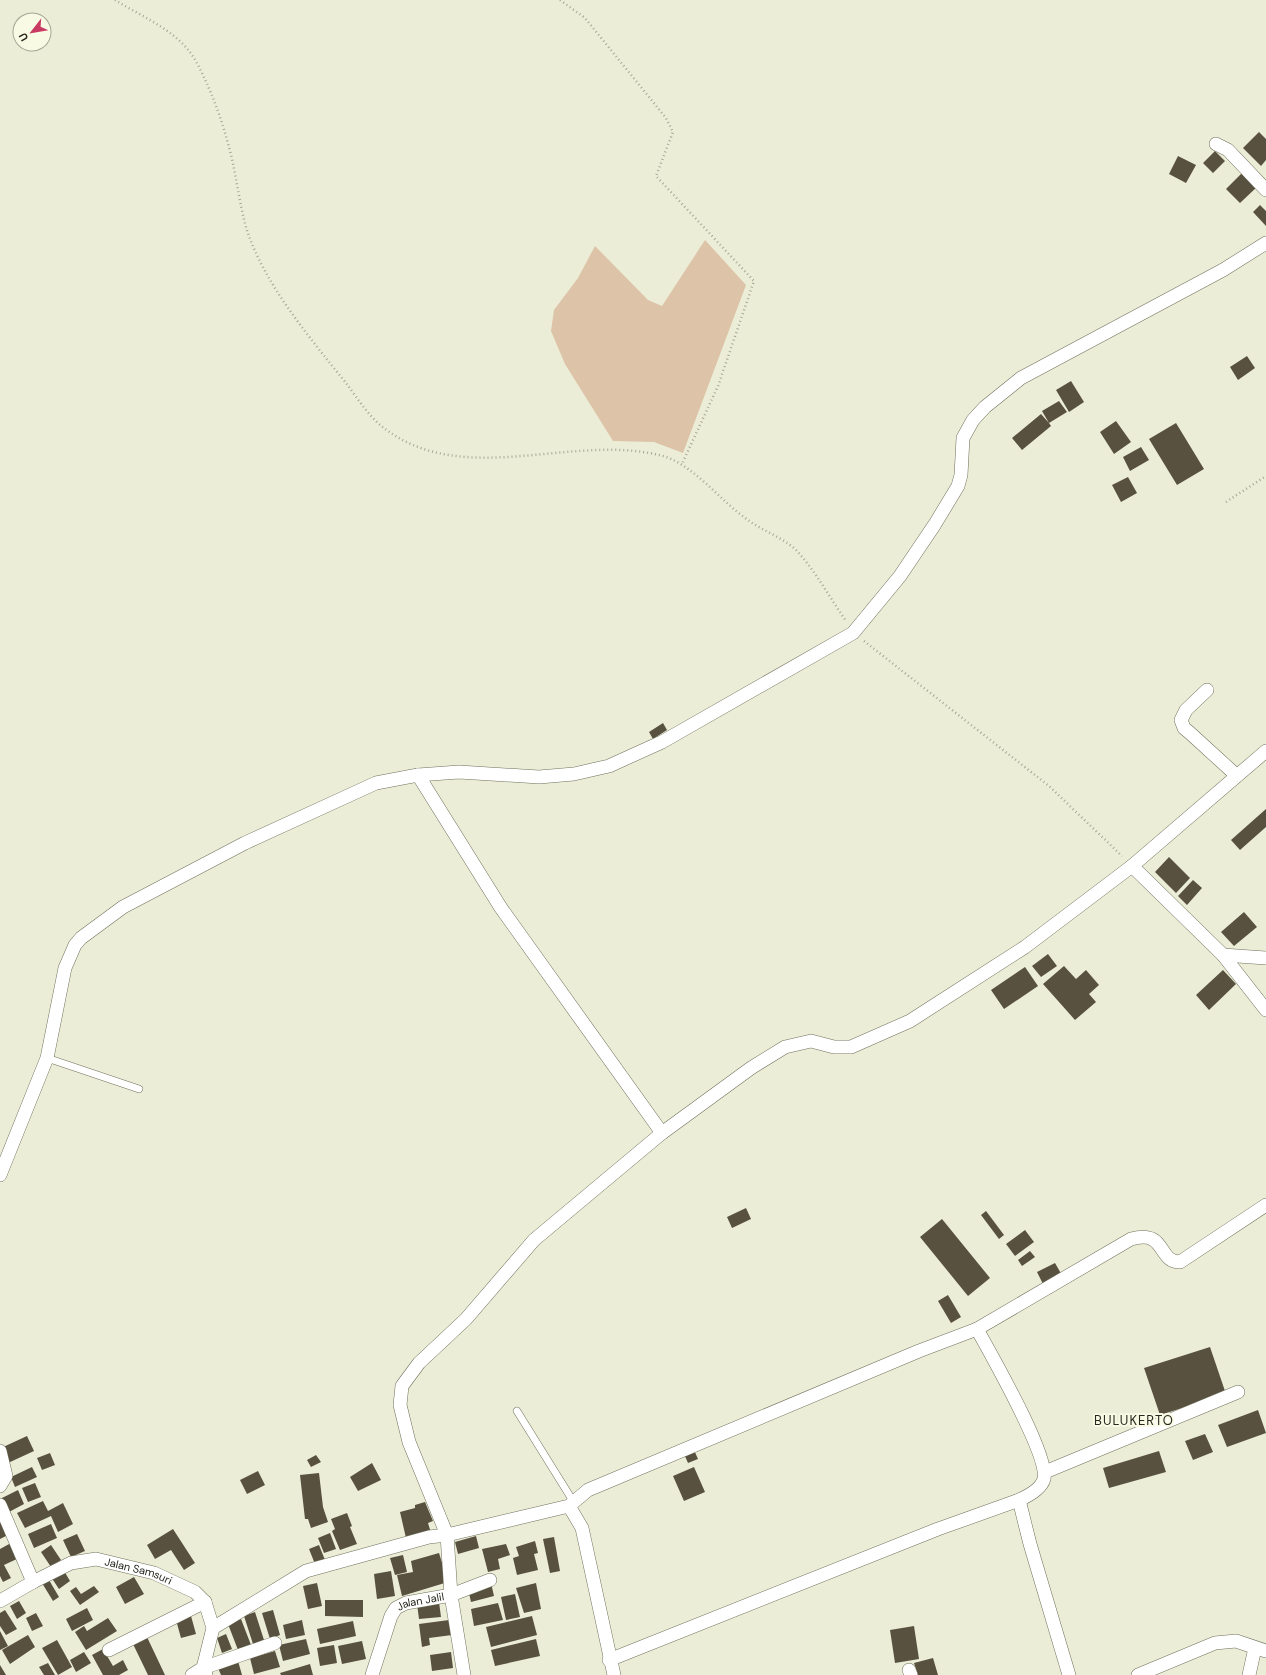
<svg xmlns="http://www.w3.org/2000/svg" width="1266" height="1675" font-family="'DM Sans',sans-serif">
<rect width="100%" height="100%" fill="#ecedd7"/>
<path fill="#ddc3a7" d="M705,240L746,285L683,453L654,442L613,441L565,364L551,331L554,310L578,278L595,246L648,300L662,306Z"/>
<path fill="#585140" d="M1259,132L1266,139V160L1261,166L1243,148Z
M1215,151L1225,161L1213,173L1203,163Z
M1178,156L1196,165L1186,183L1169,174Z
M1244,171L1258,186L1240,203L1226,189Z
M1260,205L1266,211V226L1253,212Z
M1247,356L1255,368L1238,380L1230,367Z
M1071,381L1084,402L1069,412L1056,390Z
M1059,401L1067,412L1049,423L1051,426L1022,450L1012,438L1041,414L1049,423L1042,411Z
M1116,421L1131,442L1114,454L1100,432Z
M1176,423L1204,469L1177,485L1149,439Z
M1141,447L1149,460L1130,471L1123,457Z
M1128,477L1137,493L1121,502L1112,485Z
M663,723L667,730L653,739L649,732Z
M1266,809V827L1240,850L1231,840Z
M1169,857L1190,878L1176,893L1155,872Z
M1193,880L1202,888L1187,905L1178,896Z
M1244,912L1257,927L1234,946L1221,932Z
M1048,954L1057,966L1041,977L1032,966Z
M1064,966L1076,979L1086,970L1099,985L1089,994L1096,1002L1075,1020L1043,984Z
M1025,967L1038,986L1004,1009L991,990Z
M1223,970L1236,984L1209,1010L1196,995Z
M746,1208L751,1219L732,1228L727,1217Z
M986,1211L1004,1235L999,1239L981,1215Z
M942,1219L990,1278L968,1296L920,1237Z
M1025,1230L1034,1242L1015,1256L1006,1244Z
M1030,1251L1035,1257L1022,1266L1018,1260Z
M1055,1263L1063,1277L1044,1286L1037,1272Z
M948,1295L961,1317L951,1323L938,1301Z
M1210,1347L1226,1394L1160,1415L1144,1368Z
M1258,1410L1266,1433L1227,1447L1218,1425Z
M1205,1434L1213,1452L1193,1460L1185,1441Z
M27,1436L34,1451L8,1463L1,1448Z
M694,1450L698,1459L688,1463L684,1454Z
M1159,1451L1166,1472L1109,1488L1103,1468Z
M50,1453L55,1465L42,1470L37,1458Z
M316,1455L321,1462L311,1467L307,1460Z
M372,1463L381,1480L358,1491L350,1477Z
M32,1467L37,1477L15,1487L11,1477Z
M694,1467L705,1492L684,1501L673,1476Z
M258,1471L265,1485L247,1494L240,1480Z
M319,1473L323,1507L328,1522L311,1528L308,1519H305L300,1475Z
M35,1483L41,1497L28,1502L22,1488Z
M18,1490L24,1504L9,1512L2,1498Z
M43,1501L48,1511L63,1503L73,1524L58,1532L51,1516L25,1528L17,1513Z
M425,1502L433,1521L428,1523L431,1533L406,1538L400,1512L415,1508V1505Z
M347,1513L352,1526L350,1527L357,1544L340,1550L332,1531L335,1529L331,1519Z
M0,1519L8,1535L0,1539Z
M51,1524L57,1538L34,1548L28,1534Z
M173,1529L195,1563L184,1570L171,1550L155,1559L147,1545Z
M330,1533L336,1549L324,1553L318,1538Z
M77,1534L85,1551L71,1557L63,1540Z
M476,1536L479,1548L458,1554L455,1542Z
M554,1537L560,1571L550,1573L543,1539Z
M535,1541L538,1553L534,1554L538,1570L517,1575L513,1558L519,1556L516,1547Z
M11,1543L19,1558L4,1565L11,1578L3,1582L0,1576V1549Z
M506,1544L510,1555L498,1559L500,1569L488,1572L482,1549Z
M51,1545L61,1560L51,1567L41,1552Z
M319,1545L325,1560L315,1564L309,1549Z
M439,1553L448,1582L402,1596L397,1575L413,1572L411,1561Z
M403,1555L407,1572L395,1575L390,1558Z
M63,1569L70,1581L59,1589L51,1577Z
M391,1571L395,1596L377,1599L374,1574Z
M134,1577L144,1594L125,1604L116,1587Z
M49,1580L59,1597L53,1601L42,1583Z
M317,1583L322,1606L308,1609L303,1586Z
M491,1583L494,1596L471,1602L468,1589Z
M536,1583L541,1609L524,1613L516,1588Z
M94,1586L99,1592L80,1605L70,1591L76,1587L81,1594Z
M515,1594L520,1617L506,1620L501,1597Z
M325,1600H363V1617L325,1616Z
M19,1601L26,1613L17,1619L10,1606Z
M439,1602L441,1617L419,1619L417,1604Z
M498,1603L503,1620L474,1626L471,1609Z
M87,1608L93,1620L72,1631L66,1619Z
M5,1610L17,1629L6,1635L0,1626V1613Z
M273,1610L280,1635L270,1639L262,1613Z
M255,1612L264,1640L253,1644L244,1616Z
M36,1613L43,1626L32,1631L26,1618Z
M191,1616L196,1634L181,1638L176,1620Z
M532,1616L537,1635L491,1647L486,1627Z
M108,1618L117,1631L86,1650L75,1632L84,1626L87,1631Z
M241,1619L251,1645L238,1650L228,1624Z
M302,1620L305,1635L286,1639L283,1625Z
M449,1620L452,1635L429,1638L430,1645L422,1647L419,1624Z
M353,1621L356,1636L320,1644L317,1629Z
M914,1626L919,1659L895,1663L890,1630Z
M0,1631L8,1646L0,1650Z
M226,1634L232,1649L222,1653L217,1638Z
M28,1635L35,1647L10,1664L2,1650Z
M147,1637L165,1675H148L133,1644Z
M306,1639L310,1654L283,1661L279,1645Z
M536,1639L540,1656L495,1666L491,1650Z
M57,1640L72,1667L58,1675L42,1648Z
M362,1641L366,1659L342,1664L338,1646Z
M334,1645L337,1663L320,1666L317,1648Z
M103,1649L113,1666L123,1660L128,1670L119,1675H103L92,1655Z
M275,1651L280,1667L254,1674L250,1658Z
M84,1652L91,1663L76,1672L70,1660Z
M451,1652L453,1668L432,1671L430,1655Z
M933,1658L938,1675H918L914,1663Z
M238,1661L242,1675H221L218,1668Z
M48,1663L55,1675H44L39,1667Z
M310,1664L313,1675H281L280,1673Z
M0,1665L6,1675H0Z"/>
<g fill="none" stroke-linecap="round" stroke-linejoin="round">
<defs>
<path id="service" d="M47,1058L139,1089
M517,1411L573,1501"/>
<g id="minor">
<path d="M1216,144L1228,150L1266,190"/>
<path d="M1207,690L1186,710L1181,720L1184,728L1190,733L1236,775"/>
<path d="M418,775L501,908L662,1133L534,1240L466,1319L419,1363L402,1386L400,1405L409,1442L447,1535L451,1595L464,1675"/>
<path d="M1132,866L1223,955L1266,958"/>
<path d="M1223,955L1266,1010"/>
<path d="M662,1133L751,1068L785,1047L811,1041L834,1047H851L910,1021L1025,947L1132,866L1266,751"/>
<path d="M0,1175L47,1058L65,968L75,945L81,938L123,907L245,843L376,783L418,775L459,772L539,777L574,774L609,766L662,742L853,633L900,576L935,524L958,486L961,475L963,438L973,420L985,407L1021,378L1223,270L1266,243"/>
<path d="M0,1451L6,1476L0,1486"/>
<path d="M1045,1472L1238,1392"/>
<path d="M1019,1500L1030,1544L1069,1675"/>
<path d="M0,1505L33,1582"/>
<path d="M569,1506L582,1528L614,1675"/>
<path id="s1" d="M0,1601L33,1582L71,1563L96,1559L154,1573L195,1592L205,1602L213,1628L203,1668L206,1675"/>
<path d="M213,1628L306,1571L429,1537L447,1535L569,1506L588,1490L919,1351L977,1329L1131,1239C1167,1229 1157,1262 1180,1262L1266,1205"/>
<path d="M109,1650L205,1602"/>
<path d="M609,1660L938,1529L1019,1500C1028,1496 1041,1489 1044,1479C1049,1455 991,1355 977,1329"/>
<path d="M909,1670L911,1675"/>
<path d="M192,1675L203,1668L275,1643"/>
<path id="s2" d="M372,1675L391,1616L396,1608L406,1603L451,1595L490,1580"/>
<path d="M1138,1675L1215,1643L1236,1641L1266,1651"/>
<path d="M1249,1675L1255,1648"/>
</g>
</defs>
<use href="#service" stroke="#70715d" stroke-width="8"/>
<use href="#minor" stroke="#70715d" stroke-width="14"/>
<path stroke="#a7a796" stroke-width="2.5" stroke-dasharray="1 3" stroke-linecap="butt" d="M115,0C139,15 171,28 189,51C197,61 202,73 207,84C218,108 226,134 232,159C237,182 240,205 246,227C263,283 310,338 346,383C358,399 371,420 388,431C467,487 571,434 659,455C692,462 720,501 748,520C764,532 783,537 797,551C816,572 830,598 846,621
M560,0L585,18L666,118L673,132L656,176L754,281L718,386L682,464
M1226,502L1266,476
M864,641L1049,786L1122,856"/>
<use href="#service" stroke="#fff" stroke-width="7"/>
<use href="#minor" stroke="#fff" stroke-width="13"/>
</g>
<g text-anchor="middle" stroke-width="4" stroke-linejoin="round" paint-order="stroke">
<g font-size="11" fill="#282820" stroke="#f9fae4">
<text dy="4" stroke="none"><textPath href="#s1" startOffset="150">Jalan Samsuri</textPath></text>
<text dy="4" stroke="none"><textPath href="#s2" startOffset="97">Jalan Jalil</textPath></text>
</g>
<g font-size="13" letter-spacing="1" fill="#282820" stroke="#f9fae4">
<text x="1134" y="1425">BULUKERTO</text>
</g>
</g>
<g transform="translate(32 32) rotate(239)"><circle r="19" fill="#f9fae4" stroke="#a5a696"/>
<path d="M0-3L7 15L0 10L-7 15Z" fill="#c93a62"/>
<text y="-6" font-size="11" font-weight="bold" text-anchor="middle" fill="#282820">U</text>
</g>
</svg>
